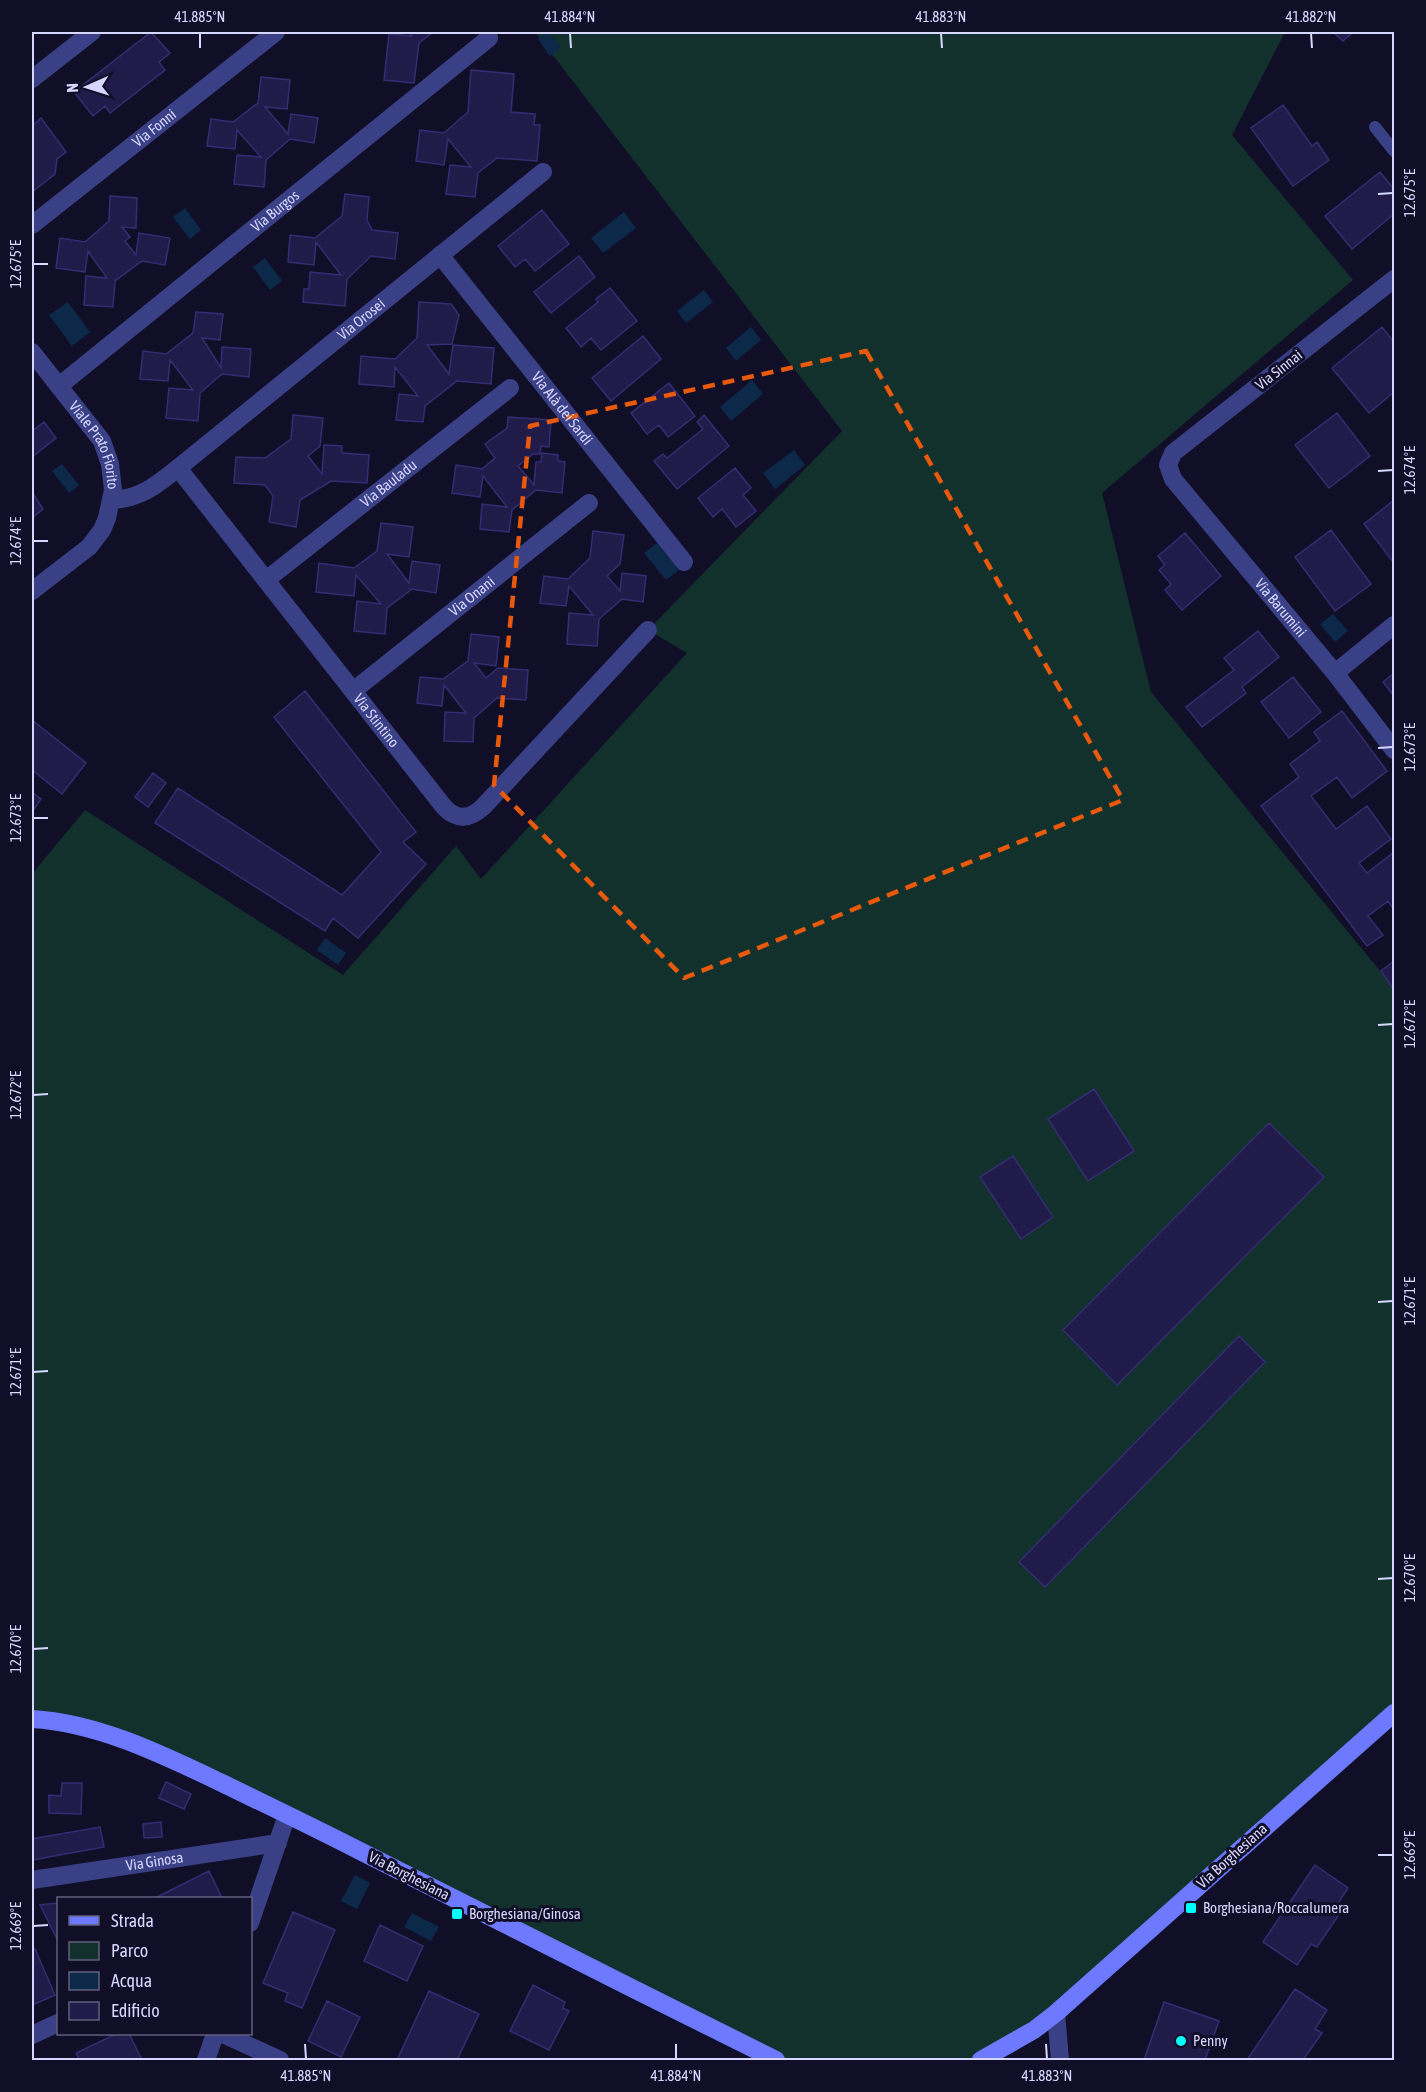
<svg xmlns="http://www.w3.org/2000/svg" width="1426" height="2092" font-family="'Asap Condensed',sans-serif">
<rect width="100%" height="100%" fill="#110f27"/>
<path fill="#12312d" d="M535,32H1285L1232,135L1353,280L1102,493L1151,692L1394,988V1713L1056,2013L981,2060H776L155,1752L32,1722V874L85,810L343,975L456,846L481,879L687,653L648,630L842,431Z"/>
<path fill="#0c294a" d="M547,32L561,47L550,56L538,39Z
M185,208L201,230L190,239L173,217Z
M624,212L636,228L603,253L591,238Z
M265,258L282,281L270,290L253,267Z
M704,290L713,302L686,323L677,311Z
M68,302L90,332L72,346L49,315Z
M751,327L761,340L736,361L726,348Z
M752,380L763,394L731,421L720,407Z
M794,450L805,465L775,489L763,473Z
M62,464L79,485L69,493L52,471Z
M657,543L679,570L666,580L644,553Z
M1333,614L1348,631L1335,642L1320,624Z
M325,938L346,953L338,965L317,950Z
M355,1875L370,1883L357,1909L341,1901Z
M412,1913L439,1927L431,1941L404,1927Z"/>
<path fill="#201b48" stroke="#342d74" stroke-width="1.5" d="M151,32L170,53L159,62L165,70L110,113L105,106L93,116L74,92Z
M408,32H433L419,43L414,83L384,80L389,34L412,36Z
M1333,32H1353L1343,41Z
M471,70L514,74L511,112L535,114L534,125H540L537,161L497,158L478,173L475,197L446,194L450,165L471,167L448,139L444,165L416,161L420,130L444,133L468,112Z
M261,77L290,80L287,109L265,107L288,134L291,114L318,118L314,143L290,139L266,160L264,187L234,184L237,155L261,157L237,130L235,149L207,146L211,119L233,122L258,103Z
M1283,105L1312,146L1317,142L1329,160L1293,186L1251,128Z
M41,118L66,152L57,159L55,174L32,192V126Z
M1380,172L1394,189V214L1352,249L1325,216Z
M345,194L369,197L367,220L372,230L398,233L395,259L371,256L347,279L345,306L303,302L304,289H309L310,272L341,275L316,242L314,265L288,262L290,235L315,238L342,216Z
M110,196L137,198L136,228L122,227L130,237L125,241L136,255L139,233L170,238L165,265L142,261L115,281L113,307L84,305L86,276L107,278L88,251L85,272L56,268L60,238L85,242L109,221Z
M542,210L569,244L535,271L525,259L515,267L498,246Z
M579,256L595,277L551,313L534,292Z
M610,288L637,321L601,350L591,338L581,347L566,328L598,302L596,299Z
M419,302L451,304L459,315L452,344L427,345L449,374L453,345L494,348L491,384L457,381L425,406L423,422L396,420L399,394L418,396L395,367L394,387L359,384L361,356L395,359L417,338Z
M196,312L223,314L220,340L202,338L221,368L222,347L251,349L249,377L222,374L200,393L198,421L166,418L169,388L193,390L170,360L168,381L140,379L143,351L166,354L193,333Z
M1382,327L1394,342V392L1369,413L1332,368Z
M643,336L661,359L611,401L592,378Z
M669,383L695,416L668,437L659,425L647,434L631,413Z
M1337,413L1370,456L1329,488L1295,445Z
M293,415L323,418L320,446L308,456L322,474L324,445L342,446V453L369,455L367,483L331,481L300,500L296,527L269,522L273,496L265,485L234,483L236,457L265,458L291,439Z
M704,415L729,446L677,489L654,461L663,454L667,458L703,429L697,422Z
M508,417L551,420L549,447L541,446L540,454H533L518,466L534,485L536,462H541L542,453L558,455V461L565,462L562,493L536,490L512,510L509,532L480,529L482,504L507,507L483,476L480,497L452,493L456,465L482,469L495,458L485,444L507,428Z
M44,422L56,438L32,457V431Z
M735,468L751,488L743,495L756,511L736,527L722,509L713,517L698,498Z
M32,492L43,509L32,518Z
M1394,500V563L1364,524Z
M381,523L413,527L409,557L387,554L409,583L412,561L440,565L436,593L412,589L387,608L385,634L354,631L357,601L381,604L356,575L354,596L316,592L319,563L354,568L377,551Z
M1331,530L1371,584L1335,611L1295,557Z
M593,531L624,535L620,564L607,576L620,591L622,573L646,576L643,602L622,599L599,619L597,646L567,644L569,613L593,615L569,586L566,606L540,603L544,576L568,579L590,558Z
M1185,533L1221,576L1182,610L1165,590L1171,584L1159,570L1165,565L1158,556Z
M1258,631L1279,657L1242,687L1246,693L1202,727L1186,707L1234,670L1224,658Z
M471,634L499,637L496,666L474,663L486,678L498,668L528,670L526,700L497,698L474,718L473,742L444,741L445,712L466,713L444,685L442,706L417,703L420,677L443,679L468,661Z
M1394,673V696L1383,682Z
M1293,677L1321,712L1289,738L1261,702Z
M305,691L416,832L403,842L426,864L358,938L333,918L325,931L155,823L178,788L342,895L381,852L274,717Z
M1342,711L1387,771L1352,798L1337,777L1311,796L1336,829L1367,806L1391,839L1359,863L1367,873L1394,852V910L1388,901L1368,916L1383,935L1367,946L1261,806L1299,777L1290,764L1320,741L1314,732Z
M32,720L86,763L62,794L32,770Z
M153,773L166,783L148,807L135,797Z
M32,792L41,799L32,812Z
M1394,961V986L1392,987L1381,971Z
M1094,1089L1134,1151L1088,1181L1048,1119Z
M1269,1123L1324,1177L1117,1385L1063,1330Z
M1013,1156L1053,1217L1021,1239L980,1177Z
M1239,1336L1265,1362L1045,1587L1019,1562Z
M166,1782L191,1794L184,1809L159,1798Z
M62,1783H82L81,1814L49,1813V1795L61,1796Z
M161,1822L162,1837L144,1838L143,1824Z
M100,1827L104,1847L32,1860V1839Z
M1315,1865L1348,1888L1336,1906L1342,1910L1317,1947L1311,1944L1297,1965L1263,1942Z
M209,1871L222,1898H155Z
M58,1903V1941L40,1905Z
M293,1912L335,1930L302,2008L285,2001L288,1993L263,1983Z
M380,1925L423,1946L407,1981L364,1961Z
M35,1949L55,1995L32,2005V1951Z
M533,1985L565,2002L563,2008L569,2011L549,2050L510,2031Z
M1295,1989L1327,2010L1315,2029L1322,2033L1303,2060H1247Z
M429,1991L479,2014L457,2060H397Z
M327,2001L360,2017L341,2057L308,2041Z
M1164,2002L1219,2021L1205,2060H1144Z
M116,2034H129L142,2060H80L76,2053Z"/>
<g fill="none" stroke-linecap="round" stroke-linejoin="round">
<path stroke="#3a4086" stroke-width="12" d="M1375,127L1394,151"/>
<g stroke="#3a4086" stroke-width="18">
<path d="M32,79L92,32"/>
<path id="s1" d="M32,225L276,32"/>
<path id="s2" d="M440,255L684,562"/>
<path id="s3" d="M1394,279L1173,453L1168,465L1173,479L1335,673L1394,750"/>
<path id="s4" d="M32,352L102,441L110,464L113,490L107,518L102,530L89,547L32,591"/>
<path id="s5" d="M59,386L489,38"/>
<path id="s6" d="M178,468L543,172"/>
<path id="s7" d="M112,500C140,499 157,485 178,468L444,807C457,821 470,819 483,807L648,630"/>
<path id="s8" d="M266,580L510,388"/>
<path d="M1335,673L1394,625"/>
<path id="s9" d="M353,691L589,503"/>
<path id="s10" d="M32,1880L278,1843"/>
<path d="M250,1923L287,1815"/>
<path d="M1056,2013L1060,2060"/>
<path d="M223,2034L280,2060"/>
<path d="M32,2035L58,2023"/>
<path d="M206,2060L215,2034"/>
</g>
<path stroke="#6d79ff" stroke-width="18" d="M32,1719C99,1723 163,1755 224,1784C267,1805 311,1826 354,1848C494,1919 635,1990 776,2060
M981,2060L1034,2030L1056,2013L1394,1713"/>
</g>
<path fill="none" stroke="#e8590c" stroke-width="4.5" stroke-dasharray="12 8" stroke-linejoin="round" d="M866,351L1123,800L684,978L494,785L530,426Z"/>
<path fill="none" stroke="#d6d6ff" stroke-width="2" d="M200,33V48M570,33L571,48M941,33L942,48M1311,33L1312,48M1378,194L1393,193M33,264H48M1378,471L1393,470M33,541H48M1378,748L1393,747M33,818H48M1378,1025L1393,1024M33,1095L48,1094M1378,1302L1393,1301M33,1372L48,1371M1378,1579L1393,1578M33,1649L48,1648M1378,1855H1393M33,1926L48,1925M305,2044L306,2059M676,2044V2059M1046,2044L1047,2059"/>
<g fill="#02fffd" stroke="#110f27" stroke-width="2">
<rect x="1185" y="1902" width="12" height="12" rx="3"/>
<rect x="451" y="1908" width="12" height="12" rx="3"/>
<circle cx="1181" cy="2041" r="6"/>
</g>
<g text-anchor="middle" stroke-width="6" stroke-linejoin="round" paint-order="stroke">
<g font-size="15" fill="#d6d6ff" stroke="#110f27">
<text dy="5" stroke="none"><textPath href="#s1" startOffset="156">Via Fonni</textPath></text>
<text dy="5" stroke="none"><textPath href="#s5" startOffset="278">Via Burgos</textPath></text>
<text dy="5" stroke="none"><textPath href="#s6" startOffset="236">Via Orosei</textPath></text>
<text transform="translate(1279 370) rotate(-38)" y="5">Via Sinnai</text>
<text dy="5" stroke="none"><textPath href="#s2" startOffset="196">Via Alà dei Sardi</textPath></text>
<text dy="5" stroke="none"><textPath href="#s4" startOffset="114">Viale Prato Fiorito</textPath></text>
<text dy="5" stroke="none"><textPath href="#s8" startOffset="156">Via Bauladu</textPath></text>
<text dy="5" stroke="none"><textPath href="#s9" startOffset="152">Via Onani</textPath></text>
<text dy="5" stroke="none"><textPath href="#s3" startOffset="477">Via Barumini</textPath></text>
<text dy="5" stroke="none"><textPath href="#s7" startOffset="396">Via Stintino</textPath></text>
<text transform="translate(1232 1856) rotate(-42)" y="5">Via Borghesiana</text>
<text dy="5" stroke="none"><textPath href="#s10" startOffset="124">Via Ginosa</textPath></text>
<text transform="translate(409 1876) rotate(27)" y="5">Via Borghesiana</text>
</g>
<g font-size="15" fill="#d6d6ff" stroke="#110f27" text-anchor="start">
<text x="1203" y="1913">Borghesiana/Roccalumera</text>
<text x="469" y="1919">Borghesiana/Ginosa</text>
<text x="1193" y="2046">Penny</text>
</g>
</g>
<rect width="1426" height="2092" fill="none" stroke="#110f27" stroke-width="66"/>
<rect x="57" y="1897" width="195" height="138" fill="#110f27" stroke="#605f7d" stroke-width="1.5"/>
<rect x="69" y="1916" width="30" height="9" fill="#6d79ff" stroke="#605f7d" stroke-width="1.5"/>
<text x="111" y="1927" font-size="18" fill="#d6d6ff">Strada</text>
<rect x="69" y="1942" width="30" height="18" fill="#12312d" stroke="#605f7d" stroke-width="1.5"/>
<text x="111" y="1957" font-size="18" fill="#d6d6ff">Parco</text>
<rect x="69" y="1972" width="30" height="18" fill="#0c294a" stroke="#605f7d" stroke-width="1.5"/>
<text x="111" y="1987" font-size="18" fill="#d6d6ff">Acqua</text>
<rect x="69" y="2002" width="30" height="18" fill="#201b48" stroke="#605f7d" stroke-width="1.5"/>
<text x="111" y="2017" font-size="18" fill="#d6d6ff">Edificio</text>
<g transform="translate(87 87) rotate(267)" stroke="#110f27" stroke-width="4.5" paint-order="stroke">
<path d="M0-4.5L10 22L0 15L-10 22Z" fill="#d6d6ff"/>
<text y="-9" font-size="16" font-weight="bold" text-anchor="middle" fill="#d6d6ff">N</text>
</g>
<rect x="33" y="33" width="1360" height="2026" fill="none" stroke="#d6d6ff" stroke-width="2"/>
<g font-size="15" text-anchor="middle" fill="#d6d6ff">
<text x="200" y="22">41.885°N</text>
<text x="570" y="22">41.884°N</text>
<text x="941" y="22">41.883°N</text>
<text x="1311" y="22">41.882°N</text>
<text transform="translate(1410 193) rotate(-90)" y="5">12.675°E</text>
<text transform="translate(16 264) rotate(-90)" y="5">12.675°E</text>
<text transform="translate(1410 470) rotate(-90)" y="5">12.674°E</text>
<text transform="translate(16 541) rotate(-90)" y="5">12.674°E</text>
<text transform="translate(1410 747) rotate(-90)" y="5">12.673°E</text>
<text transform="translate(16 818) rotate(-90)" y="5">12.673°E</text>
<text transform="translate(1410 1024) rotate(-90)" y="5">12.672°E</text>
<text transform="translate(16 1095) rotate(-90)" y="5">12.672°E</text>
<text transform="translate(1410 1301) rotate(-90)" y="5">12.671°E</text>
<text transform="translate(16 1372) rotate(-90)" y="5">12.671°E</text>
<text transform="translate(1410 1578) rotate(-90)" y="5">12.670°E</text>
<text transform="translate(16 1649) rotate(-90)" y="5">12.670°E</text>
<text transform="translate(1410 1855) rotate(-90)" y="5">12.669°E</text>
<text transform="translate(16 1926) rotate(-90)" y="5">12.669°E</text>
<text x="306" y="2081">41.885°N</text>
<text x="676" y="2081">41.884°N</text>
<text x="1047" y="2081">41.883°N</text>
</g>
</svg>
